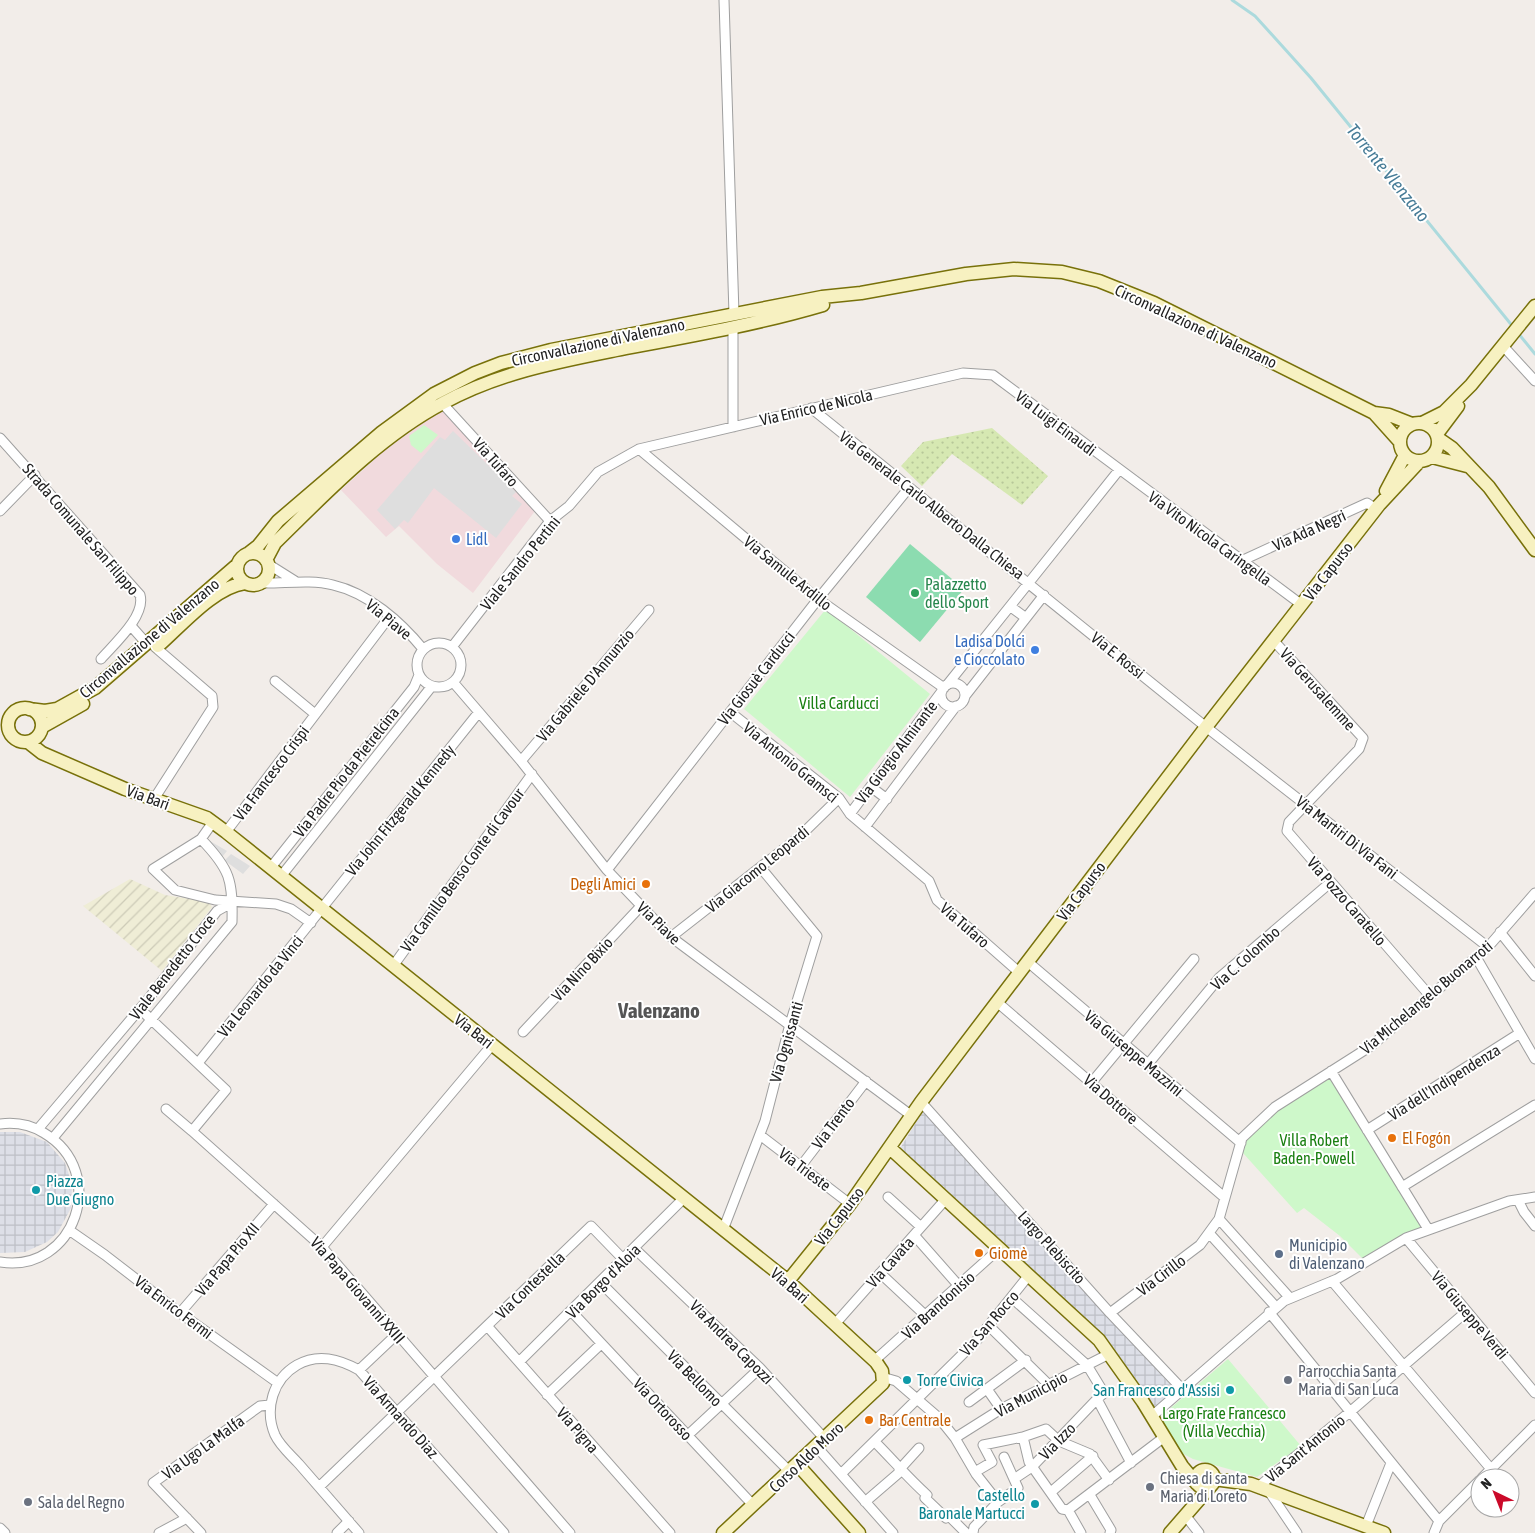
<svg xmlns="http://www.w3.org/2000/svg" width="1535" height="1533" font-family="'Asap Condensed',sans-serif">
<defs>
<pattern id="farmland-furrows" width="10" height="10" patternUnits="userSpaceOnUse" patternTransform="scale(1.25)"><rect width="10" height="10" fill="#efedd6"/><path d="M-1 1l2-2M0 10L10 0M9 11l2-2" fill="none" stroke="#cdcbb7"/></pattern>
<pattern id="garden-dots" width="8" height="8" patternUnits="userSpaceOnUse" patternTransform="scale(1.25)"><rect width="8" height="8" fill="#d6e8b2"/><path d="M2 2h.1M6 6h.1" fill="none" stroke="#b7c799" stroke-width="1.8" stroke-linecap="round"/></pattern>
<pattern id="plaza-grid" width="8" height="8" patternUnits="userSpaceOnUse" patternTransform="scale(1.25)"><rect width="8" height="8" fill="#dddfe7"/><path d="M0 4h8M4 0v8" fill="none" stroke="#bdbfc6"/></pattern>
</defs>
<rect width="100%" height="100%" fill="#f2ede9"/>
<path fill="#f1dadd" d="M441,410L535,511L473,593L437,564L399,526L386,537L341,490L385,450Z"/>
<path fill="url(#farmland-furrows)" d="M130,879L165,895L209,902L212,907L162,971L83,906Z"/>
<path fill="#cef8ca" d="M424,425L438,435L421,453L411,445L409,436Z
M826,609L930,694L850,797L744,709Z
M1331,1071L1428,1229L1366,1262L1340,1236L1304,1208L1297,1213L1243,1153L1242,1138L1275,1107Z
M1228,1359L1301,1446L1257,1477L1193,1459L1176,1450L1159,1418Z"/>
<path fill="url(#garden-dots)" d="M992,428L1048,476L1022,505L952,454L922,486L901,466L923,442Z"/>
<path fill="#8cdcb0" d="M910,544L964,589L920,642L866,597Z"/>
<path fill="#dedede" d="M453,431L516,492L512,496L522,504L496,538L434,488L408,523L404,520L395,529L377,510L440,437L445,440Z
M210,841L227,851L222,857L225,860L231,854L250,866L243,874L205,846Z"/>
<path fill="url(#plaza-grid)" d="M922,1113H928L1175,1390L1150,1410L1103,1337L899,1150Z
M0,1132H20L47,1142L65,1163L72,1184L71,1208L58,1232L47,1242L25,1252L0,1253Z"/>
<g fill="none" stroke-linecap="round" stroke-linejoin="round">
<path stroke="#acdadd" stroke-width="3" d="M1232,0L1255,16L1311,78L1514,328
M1518,333L1535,354"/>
<defs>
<path id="street" d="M724,0L734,314
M1504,347L1535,381
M442,403L550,521
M811,408L1206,727L1488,947
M733,427V327
M0,438L140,595C146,616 114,644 101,659
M639,449L818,599L944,688
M0,511L35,475
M1241,561L1367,503L1376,509
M268,564L295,581
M259,583C283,584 309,579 333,585C368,593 400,621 423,649
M1011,607L1026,618
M131,626L147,644
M1273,640L1363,738L1359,749L1289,822L1287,831L1430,996
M417 665a22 22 0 1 1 44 0a22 22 0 1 1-44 0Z
M452,647L550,521L569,506L598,472L639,449L963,373L993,375L1302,605
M275,681L315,714
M453,682L521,761L607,870L671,937L912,1116
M941 695a12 12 0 1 1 24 0a12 12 0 1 1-24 0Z
M947,685L1119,470
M965,696L1044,595
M730,712L839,798L850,814L929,881L937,900L1020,973
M521,761L649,610
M871,787L887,799
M154,799L213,707L212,696L155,647
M850,814L942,691
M865,827L956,706
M226,832L390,616
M201,839L153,869L175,890L215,900L276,904L291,909L311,923
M272,866L414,687L419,675
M607,870L818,599L908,489
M282,875L432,686
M1500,932L1535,976
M671,937L799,837L839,798
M1476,957L1535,1059
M1028,962L1241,1143
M393,966L532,774
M997,1002L1224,1197
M140,1009L226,1090L192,1131L322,1247L570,1533
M523,1032L641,906
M198,1063L479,712
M1148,1064L1219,978L1331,882
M1331,1071L1428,1229
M1092,1082L1194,959
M921,1102L1110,1313L1184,1391
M166,1109L192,1131
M0,1124C15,1122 31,1125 44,1133C110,1172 75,1274 0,1262
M38,1129L149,998L217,911L233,902
M1367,1130L1520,1033
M760,1135L850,1204
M53,1138L232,922C233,880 230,869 201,839L213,822
M801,1166L866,1081
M1402,1187L1535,1105
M888,1197L921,1227
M1518,1200L1524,1212L1535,1226
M1219,1219L1290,1298
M69,1230L105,1255L180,1313L278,1383
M723,1230L765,1121L790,1024L817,936L761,868
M1209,1233L1276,1307
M914,1235L959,1286
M1406,1238L1535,1393
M322,1247L492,1045
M635,1249L760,1368L824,1438
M880,1273L926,1316
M1332,1281L1491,1469
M600,1282L790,1472
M1012,1298L1087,1365L1104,1393L1097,1399L1131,1463
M572,1312L753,1505
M1269,1312L1439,1521
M180,1313L274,1204
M1110,1313L1200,1245L1219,1219L1242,1138L1275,1107L1371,1046L1488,947L1535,893
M835,1324L945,1200
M989,1326L1049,1385
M488,1327L670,1533
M874,1361L1000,1248
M519,1362L684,1198
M359,1370L396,1335
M882,1377L896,1381L939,1418L955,1438L976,1474L998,1502
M987,1389L1001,1409
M547,1395L601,1344
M969,1402L1026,1360
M1151,1417L1284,1301L1337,1279L1406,1238L1509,1201L1535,1197
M688,1435L760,1368
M1023,1437L1029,1462L1062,1509L1068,1510
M955,1438L1001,1409L1109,1354
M875,1442C893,1460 908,1478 927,1495L925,1498L946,1518L949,1516L966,1533
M816,1446L893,1533
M899,1470L919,1448
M975,1472L992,1462L983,1445L1023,1437L1046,1429L1059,1441L1090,1454L1109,1480
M841,1474L977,1340L1029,1275
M1482,1478L1535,1425
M1014,1479L1032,1467L1097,1399
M319,1487L591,1226L624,1260
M1258,1487L1351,1411L1466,1312
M1268,1490L1297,1533
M1051,1492L1093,1456
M1090,1495L1111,1530L1110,1533
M865,1502L901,1471
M1068,1510L1163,1438
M1068,1510L1081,1533
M1185,1515L1199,1533
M1366,1526L1391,1463
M0,1528L5,1533
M159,1533L187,1518
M201,1533L153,1483L260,1406L270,1405
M337,1533L349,1521
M359,1533C339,1510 319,1487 299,1464C291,1455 280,1446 275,1435C264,1409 273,1379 297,1365C318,1353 339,1359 359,1370L504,1533
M973,1533L974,1527L998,1502L1018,1488L1004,1457
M1434,1533L1439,1521L1480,1480"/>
<path id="secondary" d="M1374,413L1400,442
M1400 442a19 19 0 1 1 38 0a19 19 0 1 1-38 0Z
M1422,423L1444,412L1471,385L1535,306
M1437,434L1458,406
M1439,439L1452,448L1489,487L1535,550
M1432,457L1467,466
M1386,491L1405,455
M249,553L258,546L278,521L382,432L434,394L475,373L501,363L551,350L822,297L861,293L966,274L1014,269L1062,272L1099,281L1154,303L1374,413L1389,415L1412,424
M237 569a16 16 0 1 1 32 0a16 16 0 1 1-32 0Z
M266,560L275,543C326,493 379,437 443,403C498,373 556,362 616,350C685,337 755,325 823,305
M158,646C181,626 214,587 245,583
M8 725a17 17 0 1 1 34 0a17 17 0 1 1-34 0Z
M29,709L45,711L57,709L95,688L237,565
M42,727L83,704
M28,742L42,753L125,789L207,818L226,832L788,1281L876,1362L882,1371L883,1383L723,1533
M890,1148L1099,1340L1143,1402L1182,1466L1197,1484
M788,1281L850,1204L921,1102L1206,727L1379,505L1419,462
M798,1465L859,1533
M1196 1479a9 9 0 1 1 18 0a9 9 0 1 1-18 0Z
M1214,1479L1251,1484L1384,1533
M1170,1533L1210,1487"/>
</defs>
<use href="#street" stroke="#9f9f9f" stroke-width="11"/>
<use href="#secondary" stroke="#78710a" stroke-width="15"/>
<use href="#street" stroke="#fff" stroke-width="9"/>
<use href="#secondary" stroke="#f7f1c1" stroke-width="12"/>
</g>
<g fill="#3f7fe0" stroke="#fff" stroke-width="2">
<circle cx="456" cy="539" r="5"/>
<circle cx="1035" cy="650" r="5"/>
</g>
<circle fill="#2e9e5b" stroke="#fff" stroke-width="2" cx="915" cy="593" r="5"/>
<g fill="#e8710a" stroke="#fff" stroke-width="2">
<circle cx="646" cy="884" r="5"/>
<circle cx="1392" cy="1138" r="5"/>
<circle cx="979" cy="1253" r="5"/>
<circle cx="869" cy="1420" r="5"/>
</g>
<g fill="#0f9aa8" stroke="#fff" stroke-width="2">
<circle cx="36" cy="1190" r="5"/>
<circle cx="907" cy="1380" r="5"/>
<circle cx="1230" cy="1390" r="5"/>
<circle cx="1035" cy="1504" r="5"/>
</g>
<circle fill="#5c6f8a" stroke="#fff" stroke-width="2" cx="1279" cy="1254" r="5"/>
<g fill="#6b7280" stroke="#fff" stroke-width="2">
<circle cx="1288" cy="1380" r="5"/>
<circle cx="1150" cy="1487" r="5"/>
<circle cx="28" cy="1502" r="5"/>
</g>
<g text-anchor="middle" stroke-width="4" stroke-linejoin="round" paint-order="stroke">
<g font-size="16" fill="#222" stroke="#fff">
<text transform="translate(1196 326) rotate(25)" y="6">Circonvallazione di Valenzano</text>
<text transform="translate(598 342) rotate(-12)" y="6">Circonvallazione di Valenzano</text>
<text transform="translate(816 407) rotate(-13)" y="6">Via Enrico de Nicola</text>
<text transform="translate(1056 423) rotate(37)" y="6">Via Luigi Einaudi</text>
<text transform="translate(496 462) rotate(48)" y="6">Via Tufaro</text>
<text transform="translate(932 505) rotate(38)" y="6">Via Generale Carlo Alberto Dalla Chiesa</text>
<text transform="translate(81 529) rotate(49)" y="6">Strada Comunale San Filippo</text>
<text transform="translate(1309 530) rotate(-24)" y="6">Via Ada Negri</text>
<text transform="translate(1210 538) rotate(36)" y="6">Via Vito Nicola Caringella</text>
<text transform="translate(520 563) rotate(-51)" y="6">Viale Sandro Pertini</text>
<text transform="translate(1328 571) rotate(-52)" y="6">Via Capurso</text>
<text transform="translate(788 573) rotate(39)" y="6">Via Samule Ardillo</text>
<text transform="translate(389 619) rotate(39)" y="6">Via Piave</text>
<text transform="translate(149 638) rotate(-40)" y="6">Circonvallazione di Valenzano</text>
<text transform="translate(1118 655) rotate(39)" y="6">Via E. Rossi</text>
<text transform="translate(756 678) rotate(-52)" y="6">Via Giosuè Carducci</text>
<text transform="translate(585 685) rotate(-50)" y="6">Via Gabriele D'Annunzio</text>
<text transform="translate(1318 689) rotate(48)" y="6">Via Gerusalemme</text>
<text transform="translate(896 752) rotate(-53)" y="6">Via Giorgio Almirante</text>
<text transform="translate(791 762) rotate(39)" y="6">Via Antonio Gramsci</text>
<text transform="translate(346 772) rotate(-52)" y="6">Via Padre Pio da Pietrelcina</text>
<text transform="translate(271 773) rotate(-53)" y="6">Via Francesco Crispi</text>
<text transform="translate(148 797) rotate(20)" y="6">Via Bari</text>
<text transform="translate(400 810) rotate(-51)" y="6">Via John Fitzgerald Kennedy</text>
<text transform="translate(1347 837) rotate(38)" y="6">Via Martiri Di Via Fani</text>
<text transform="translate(757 869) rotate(-39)" y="6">Via Giacomo Leopardi</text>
<text transform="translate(462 870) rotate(-54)" y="6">Via Camillo Benso Conte di Cavour</text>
<text transform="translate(1081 891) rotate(-53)" y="6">Via Capurso</text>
<text transform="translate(1347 901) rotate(49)" y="6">Via Pozzo Caratello</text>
<text transform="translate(659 923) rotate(44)" y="6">Via Piave</text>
<text transform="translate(965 925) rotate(41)" y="6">Via Tufaro</text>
<text transform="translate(1245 958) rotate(-42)" y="6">Via C. Colombo</text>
<text transform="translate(172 967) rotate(-52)" y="6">Viale Benedetto Croce</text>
<text transform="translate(582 969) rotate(-47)" y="6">Via Nino Bixio</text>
<text transform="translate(260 986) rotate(-51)" y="6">Via Leonardo da Vinci</text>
<text transform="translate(1426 997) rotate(-40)" y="6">Via Michelangelo Buonarroti</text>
<text transform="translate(474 1031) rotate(38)" y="6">Via Bari</text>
<text transform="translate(786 1042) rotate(-74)" y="6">Via Ognissanti</text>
<text transform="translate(1134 1053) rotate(40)" y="6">Via Giuseppe Mazzini</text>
<text transform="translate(1444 1082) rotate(-32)" y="6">Via dell'Indipendenza</text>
<text transform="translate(1111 1099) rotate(41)" y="6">Via Dottore</text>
<text transform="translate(833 1123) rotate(-53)" y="6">Via Trento</text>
<text transform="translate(805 1169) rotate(37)" y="6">Via Trieste</text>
<text transform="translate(839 1216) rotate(-52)" y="6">Via Capurso</text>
<text transform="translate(1052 1247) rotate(48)" y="6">Largo Plebiscito</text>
<text transform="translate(227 1259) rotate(-50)" y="6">Via Papa Pio XII</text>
<text transform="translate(890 1262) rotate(-48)" y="6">Via Cavata</text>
<text transform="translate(1161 1275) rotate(-37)" y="6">Via Cirillo</text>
<text transform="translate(603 1281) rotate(-45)" y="6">Via Borgo d'Aloia</text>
<text transform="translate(530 1285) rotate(-44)" y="6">Via Contestella</text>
<text transform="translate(790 1285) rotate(41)" y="6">Via Bari</text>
<text transform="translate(358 1290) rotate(49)" y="6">Via Papa Giovanni XXIII</text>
<text transform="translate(938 1305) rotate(-42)" y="6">Via Brandonisio</text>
<text transform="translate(174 1307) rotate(37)" y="6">Via Enrico Fermi</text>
<text transform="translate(1470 1315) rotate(50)" y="6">Via Giuseppe Verdi</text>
<text transform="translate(989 1323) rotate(-49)" y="6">Via San Rocco</text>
<text transform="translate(732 1342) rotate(45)" y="6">Via Andrea Capozzi</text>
<text transform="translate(695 1378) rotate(46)" y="6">Via Bellomo</text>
<text transform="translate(1031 1394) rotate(-28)" y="6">Via Municipio</text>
<text transform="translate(663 1409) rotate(47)" y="6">Via Ortorosso</text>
<text transform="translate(401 1417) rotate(48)" y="6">Via Armando Diaz</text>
<text transform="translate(578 1430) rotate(49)" y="6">Via Pigna</text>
<text transform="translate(1057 1441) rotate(-46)" y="6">Via Izzo</text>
<text transform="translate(203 1447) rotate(-36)" y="6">Via Ugo La Malfa</text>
<text transform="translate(1305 1448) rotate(-39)" y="6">Via Sant'Antonio</text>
<text transform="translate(806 1457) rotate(-43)" y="6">Corso Aldo Moro</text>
</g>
<g font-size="16" fill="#366cbe" stroke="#fff" text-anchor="start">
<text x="466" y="545">Lidl</text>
<text x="1025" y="647" text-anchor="end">Ladisa Dolci<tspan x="1025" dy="18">e Cioccolato</tspan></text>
</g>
<g font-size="16" fill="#27864d" stroke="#fff" text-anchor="start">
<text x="925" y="590">Palazzetto<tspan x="925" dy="18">dello Sport</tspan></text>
</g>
<g font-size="16" fill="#1a7f11" stroke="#fff">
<text x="839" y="709">Villa Carducci</text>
<text x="1314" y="1146">Villa Robert<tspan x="1314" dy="18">Baden-Powell</tspan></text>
<text x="1224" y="1419">Largo Frate Francesco<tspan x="1224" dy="18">(Villa Vecchia)</tspan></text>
</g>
<g font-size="16" fill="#c56008" stroke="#fff" text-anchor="start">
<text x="636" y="890" text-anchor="end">Degli Amici</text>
<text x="1402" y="1144">El Fogón</text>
<text x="989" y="1259">Giomè</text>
<text x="879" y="1426">Bar Centrale</text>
</g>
<g font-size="16" fill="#0d838f" stroke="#fff" text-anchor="start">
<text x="46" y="1187">Piazza<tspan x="46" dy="18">Due Giugno</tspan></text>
<text x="917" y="1386">Torre Civica</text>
<text x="1220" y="1396" text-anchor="end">San Francesco d'Assisi</text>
<text x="1025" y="1501" text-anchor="end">Castello<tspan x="1025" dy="18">Baronale Martucci</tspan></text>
</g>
<g font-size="16" fill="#4e5e75" stroke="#fff" text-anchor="start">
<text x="1289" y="1251">Municipio<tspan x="1289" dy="18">di Valenzano</tspan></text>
</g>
<g font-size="16" fill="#5b616d" stroke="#fff" text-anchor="start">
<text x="1298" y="1377">Parrocchia Santa<tspan x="1298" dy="18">Maria di San Luca</tspan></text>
<text x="1160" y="1484">Chiesa di santa<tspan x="1160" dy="18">Maria di Loreto</tspan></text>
<text x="38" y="1508">Sala del Regno</text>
</g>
<g font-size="18" font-style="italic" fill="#477c97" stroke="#fff">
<text transform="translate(1388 173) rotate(51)" y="6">Torrente Vlenzano</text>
</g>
<g font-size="21" font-weight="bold" fill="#555" stroke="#fff">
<text x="659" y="1018">Valenzano</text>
</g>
</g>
<g transform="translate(1495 1493) rotate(317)"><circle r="24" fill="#ffffff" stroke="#a7a7a7"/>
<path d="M0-4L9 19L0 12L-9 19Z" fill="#cb0929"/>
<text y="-8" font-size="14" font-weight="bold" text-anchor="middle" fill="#222222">N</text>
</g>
</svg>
